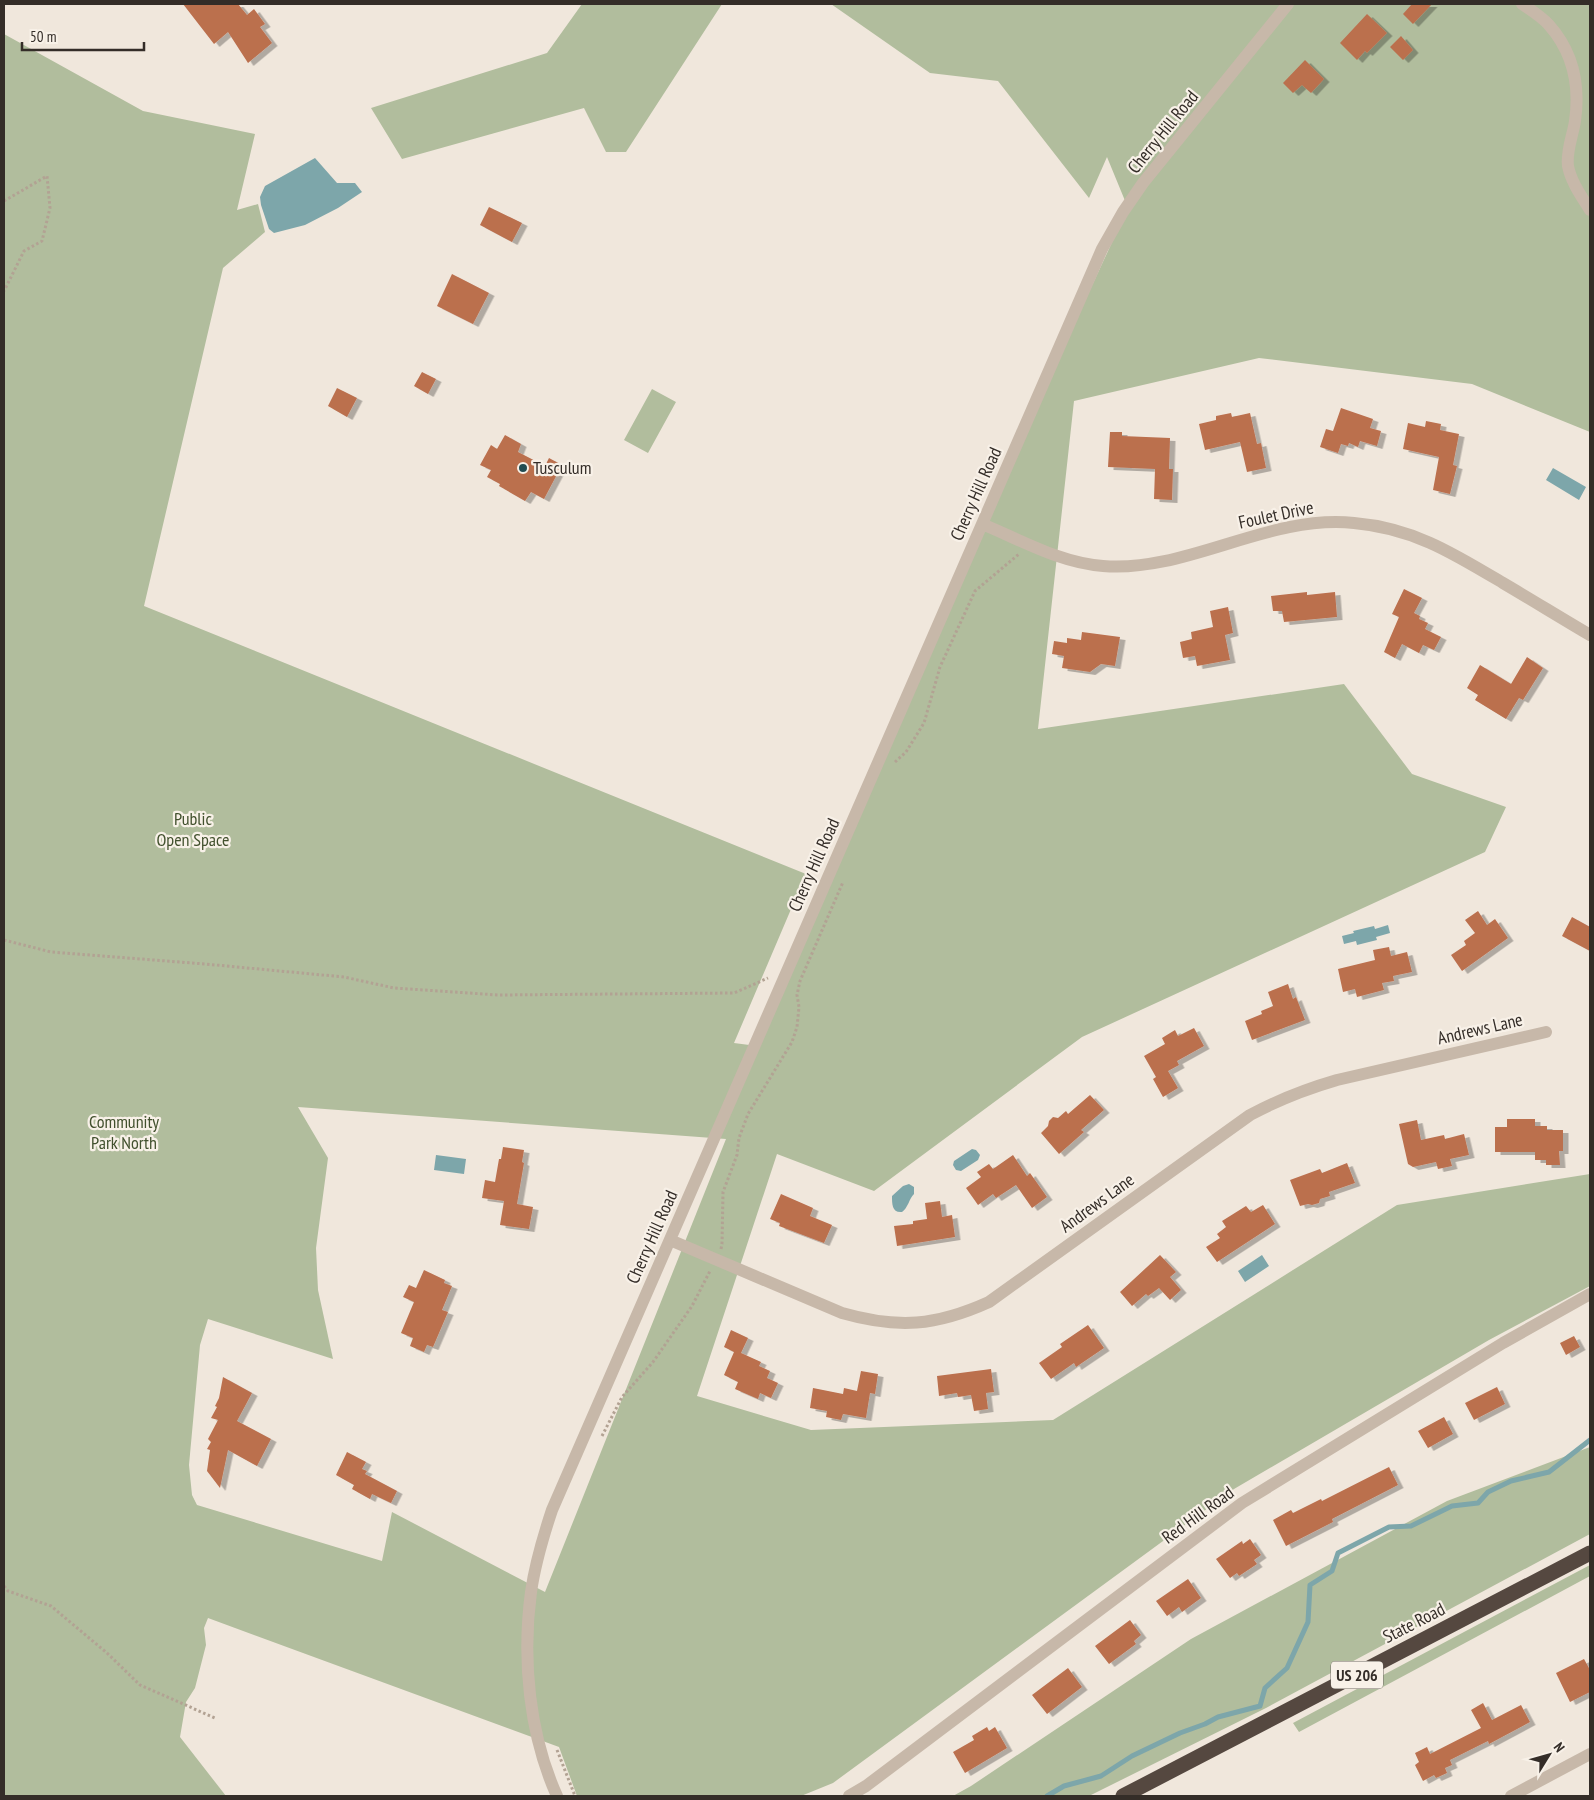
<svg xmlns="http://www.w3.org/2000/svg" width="1594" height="1800" font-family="'PT Sans Narrow',sans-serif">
<defs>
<filter id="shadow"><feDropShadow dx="5.5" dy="3" stdDeviation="0" flood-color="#0004"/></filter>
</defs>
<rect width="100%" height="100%" fill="#f0e7dc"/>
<path fill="#b1bd9d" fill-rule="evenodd" d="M582,4H722L626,152H606L584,108L402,159L371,108L547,53Z
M831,4H1590V432L1472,384L1259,358L1074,401L1038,729L1344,684L1412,774L1506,807L1485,852L1082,1037L874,1191L777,1154L697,1396L811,1430L1053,1420L1397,1205L1590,1174V1286L1489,1340L1234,1489L833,1783L801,1796H577L559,1747L208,1618L204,1628L206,1645L195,1688L186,1702L180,1737L226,1796H4V34L143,111L255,134L237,210L258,204L265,232L223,268L144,606L806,874L734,1043L757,1046L1048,380L1128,208L1107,157L1089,198L998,81L930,73ZM298,1107L726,1139L545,1592L392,1512L382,1561L197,1505L192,1495L189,1465L200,1345L208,1319L333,1359L318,1290L316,1248L328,1158Z
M652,389L676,402L648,453L624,440Z
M1590,1447V1534L1266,1708L1089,1796H953L971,1786L1191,1639L1447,1501Z
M1590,1565V1576L1299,1732L1293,1723Z"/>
<path fill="#7da6aa" d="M315,158L337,183H355L362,192L338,208L305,225L274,233L269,229L261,205L260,197L265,186Z
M1553,468L1586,487L1579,500L1546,480Z
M1388,925L1390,933L1376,937L1377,940L1357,945L1356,941L1344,944L1342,936L1354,933L1353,931L1374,926L1375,929Z
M972,1149L976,1150L980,1155L978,1160L961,1171L956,1170L953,1165L954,1161Z
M436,1155L466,1159L464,1174L434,1170Z
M909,1184L914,1187V1194C909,1199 908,1208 902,1212C892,1213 892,1204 892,1196L903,1186Z
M1262,1255L1269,1266L1245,1282L1238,1271Z"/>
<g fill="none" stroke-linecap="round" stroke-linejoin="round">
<path stroke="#7da6aa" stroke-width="5" d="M1047,1796L1064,1786L1101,1776L1132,1756L1180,1733L1205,1724L1218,1717L1260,1706L1265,1688L1287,1668L1308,1622L1310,1585L1332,1571L1338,1553L1389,1527L1411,1526L1452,1506L1478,1503L1488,1492L1511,1481L1549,1472L1590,1440"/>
</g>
<path fill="#bb6f4e" filter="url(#shadow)" d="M183,4H238L247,15L254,9L265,24L260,27L272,43L248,63L228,32L214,44Z
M1412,4H1432L1413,24L1403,14Z
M1367,14L1387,33L1367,53L1365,51L1357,60L1340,43Z
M1401,36L1413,50L1403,60L1390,47Z
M1305,60L1324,79L1311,93L1302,85L1293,93L1283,83Z
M489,207L522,223L512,242L480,225Z
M452,274L489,293L473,324L437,306Z
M422,372L436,379L428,394L414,386Z
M337,388L357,398L347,417L328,406Z
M1341,408L1373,419L1370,428L1381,431L1377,446L1360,441L1358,447L1349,443L1348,446L1341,444L1338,453L1320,447L1326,429L1333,431Z
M1231,413L1232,417L1250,413L1257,444L1261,443L1266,468L1247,472L1240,442L1205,450L1199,424L1216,420V416Z
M1426,421L1441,424L1440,430L1459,434L1453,465L1457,466L1450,494L1433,490L1439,457L1403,449L1408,423L1425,427Z
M1110,432H1122V436L1170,438L1169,469H1173L1172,500L1154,499L1155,469L1108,467Z
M505,435L521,444L518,452L545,466L549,458L562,465L544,499L531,492L525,501L499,486L500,484L487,477L491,470L480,465L491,445L497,449Z
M1404,589L1422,598L1414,613L1420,616L1419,619L1428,623L1425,629L1441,637L1434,650L1423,645L1419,653L1402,644L1395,658L1384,652L1399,617L1392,614Z
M1307,592V595L1335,592L1337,617L1284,622L1282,611H1273L1271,596Z
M1228,607L1233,633L1225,635L1230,660L1197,666L1195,656L1183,658L1180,642L1192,639L1191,632L1213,627L1210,611Z
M1082,632L1120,637L1115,666L1101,664L1090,672L1062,668L1064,656L1052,654L1054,641L1067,643V638L1081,640Z
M1527,657L1543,668L1523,700L1519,698L1506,719L1475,700L1478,695L1467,688L1480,665L1511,684Z
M1478,911L1487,925L1495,919L1508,938L1462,971L1451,955L1466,945L1464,941L1475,933L1465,920Z
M1572,917L1590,927V951L1562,936Z
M1389,947L1391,956L1407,952L1412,972L1393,976L1394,981L1382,983L1384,990L1357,997L1355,989L1343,992L1338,969L1375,960L1373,950Z
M1288,984L1293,999L1296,997L1305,1020L1252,1040L1245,1021L1262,1014L1261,1011L1273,1006L1268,992Z
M1194,1028L1204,1046L1177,1061L1179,1065L1168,1071L1178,1088L1163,1097L1153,1079L1156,1077L1144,1056L1165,1044L1162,1038L1175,1030L1178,1036Z
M1090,1095L1104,1110L1081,1130L1084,1132L1059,1154L1041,1133L1048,1126L1049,1121L1053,1117L1058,1118L1066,1111L1068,1114Z
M1507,1119H1535V1126H1547V1130H1563V1151H1559L1560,1165H1546V1160H1535V1152H1495V1127H1507Z
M1417,1120L1421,1140L1444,1135L1445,1139L1464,1134L1469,1155L1450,1159L1452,1166L1438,1169L1436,1162L1413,1167L1408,1164L1399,1124Z
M503,1147L524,1150L522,1162L524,1163L517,1204L533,1207L529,1229L500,1225L504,1201L482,1198L485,1180L495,1182L499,1159H501Z
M1013,1155L1027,1176L1030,1173L1047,1197L1032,1208L1016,1185L996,1198L993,1194L978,1205L966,1188L981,1177L977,1172L989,1164L993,1169Z
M1347,1163L1355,1183L1329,1192L1330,1196L1320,1199L1319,1203L1312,1205L1308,1204L1300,1206L1290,1180L1320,1169L1322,1173Z
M781,1194L813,1208L810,1216L832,1225L824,1243L779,1226L780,1223L770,1219Z
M940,1201L942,1217L952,1215L955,1237L897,1246L894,1226L913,1224V1221L927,1219L925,1203Z
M1263,1205L1275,1224L1217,1262L1206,1247L1220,1238L1217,1234L1226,1227L1222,1221L1246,1206L1251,1212Z
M1160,1255L1176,1272L1170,1277L1181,1290L1170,1300L1159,1288L1148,1296L1146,1294L1132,1306L1120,1292Z
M424,1270L445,1280L444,1283L452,1286L442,1310L448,1312L433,1347L427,1345L424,1352L410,1346L413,1338L401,1333L414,1302L403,1297L409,1285L416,1288Z
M1088,1325L1104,1348L1076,1367L1074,1363L1051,1379L1039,1363L1062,1347L1060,1344Z
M731,1330L748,1338L741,1353L761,1362L759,1366L770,1371L767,1378L778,1383L771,1398L760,1393L758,1399L735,1389L738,1382L724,1375L734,1352L724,1347Z
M1574,1336L1580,1347L1566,1355L1560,1343Z
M991,1369L994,1392L986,1393L988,1409L974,1411L971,1395L958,1397L957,1393L939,1396L937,1376Z
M861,1371L878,1374L875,1394L870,1393L866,1418L843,1414L841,1420L826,1417L827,1411L810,1408L813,1388L843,1394L844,1388L857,1391Z
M223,1377L252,1393L237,1421L271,1439L257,1466L228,1450L220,1488L207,1471L210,1450L207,1449L211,1442L208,1439L218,1420L211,1418L217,1407L215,1406L219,1398Z
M1497,1387L1505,1404L1474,1420L1465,1403Z
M1444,1417L1453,1434L1428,1448L1418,1431Z
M347,1452L366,1462L362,1469L367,1471L365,1474L397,1491L391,1503L372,1494L370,1499L352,1489L354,1485L336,1475Z
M1389,1467L1398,1485L1332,1519L1333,1522L1286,1546L1273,1520L1291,1510L1293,1513L1321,1499L1322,1501Z
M1250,1539L1261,1555L1254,1560L1257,1564L1239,1576L1237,1573L1230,1578L1216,1559L1242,1541L1243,1544Z
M1188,1579L1201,1598L1182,1612L1179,1607L1167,1616L1156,1601Z
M1130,1620L1141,1635L1134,1641L1136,1644L1109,1664L1095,1646Z
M1584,1659L1590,1670V1692L1570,1702L1556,1673Z
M1068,1668L1082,1687L1047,1714L1032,1695Z
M1483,1703L1492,1720L1521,1705L1530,1722L1489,1744L1488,1741L1450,1760L1452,1765L1445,1768L1447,1773L1436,1778L1434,1775L1423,1781L1415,1765L1419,1762L1415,1753L1427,1747L1430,1754L1481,1728L1471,1710Z
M987,1727L989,1731L995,1727L1007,1748L965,1773L953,1752L974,1740L972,1736Z"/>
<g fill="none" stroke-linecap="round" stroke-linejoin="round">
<path stroke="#b2a293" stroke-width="3" stroke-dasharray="2.5 2.5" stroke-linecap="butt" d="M4,201L47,176L50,208L42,241L24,251L4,291
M895,762L906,752L924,723L940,667L975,591L1019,554
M4,940L51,952L205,964L344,977L394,988L498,995L734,993L768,978
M721,1249L722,1244L723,1192L737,1155L739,1138L748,1114L792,1042L797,1027L799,1007L797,995L800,981L843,882
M602,1436L622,1397L653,1362L692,1306L710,1271
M4,1586L8,1591L51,1606L107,1653L140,1685L215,1718
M557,1750L575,1796"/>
<path stroke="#c7b8a9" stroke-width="12" d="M1522,4C1531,10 1542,17 1549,25C1573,52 1580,86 1575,121C1573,135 1566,151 1568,166C1571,182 1582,197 1590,210
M982,524C1021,540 1060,563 1103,566C1187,573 1268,514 1354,523C1413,528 1453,553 1503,583C1532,600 1561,618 1590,635
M670,1240L842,1313C898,1329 936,1326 989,1302L1250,1115C1278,1100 1306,1089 1337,1080L1546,1032
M557,1796C529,1734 522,1659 531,1592C535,1564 543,1537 552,1510L1102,249L1123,212L1143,183L1288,4
M849,1796L866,1786L1242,1503L1503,1343L1590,1294
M1511,1796L1590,1754"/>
<path stroke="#554840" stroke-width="15" d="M1123,1796L1590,1553"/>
</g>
<circle fill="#214c52" stroke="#f8f1e8" stroke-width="2" cx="523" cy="468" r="5"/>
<g text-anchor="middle" stroke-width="4.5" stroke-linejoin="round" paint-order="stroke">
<rect fill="#f8f1e8" stroke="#6f6862" stroke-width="1" x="1331" y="1661.5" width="52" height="27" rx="4"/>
<g font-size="16" font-weight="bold" fill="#342d28">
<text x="1357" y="1681">US 206</text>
</g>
<g font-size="18" fill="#342d28" stroke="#f8f1e8">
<text transform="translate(1163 132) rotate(-51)" y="6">Cherry Hill Road</text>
<text transform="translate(976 494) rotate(-66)" y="6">Cherry Hill Road</text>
<text transform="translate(1276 515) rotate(-12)" y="6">Foulet Drive</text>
<text transform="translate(814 865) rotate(-66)" y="6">Cherry Hill Road</text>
<text transform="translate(1480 1029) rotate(-13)" y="6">Andrews Lane</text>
<text transform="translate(1097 1203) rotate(-36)" y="6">Andrews Lane</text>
<text transform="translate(652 1237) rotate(-66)" y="6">Cherry Hill Road</text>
<text transform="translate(1198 1515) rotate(-36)" y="6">Red Hill Road</text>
<text transform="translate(1414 1623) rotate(-27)" y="6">State Road</text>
</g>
<g font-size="18" fill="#342d28" stroke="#f8f1e8" text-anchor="start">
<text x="533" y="474">Tusculum</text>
</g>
<g font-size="18" fill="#42512e" stroke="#f8f1e8">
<text x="193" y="825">Public<tspan x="193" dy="21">Open Space</tspan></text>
<text x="124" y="1128">Community<tspan x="124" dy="21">Park North</tspan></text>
</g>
</g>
<rect width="1594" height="1800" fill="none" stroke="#342d28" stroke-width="10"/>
<g transform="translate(1549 1755) rotate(53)" stroke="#f8f1e8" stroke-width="4" paint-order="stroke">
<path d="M0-4L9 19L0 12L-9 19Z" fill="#342d28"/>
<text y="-8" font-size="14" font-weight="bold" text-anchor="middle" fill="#342d28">N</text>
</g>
<path d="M22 42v8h122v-8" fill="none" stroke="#342d28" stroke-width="2.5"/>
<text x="30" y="42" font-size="15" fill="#342d28" stroke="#f8f1e8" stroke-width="4" paint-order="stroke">50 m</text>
</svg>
